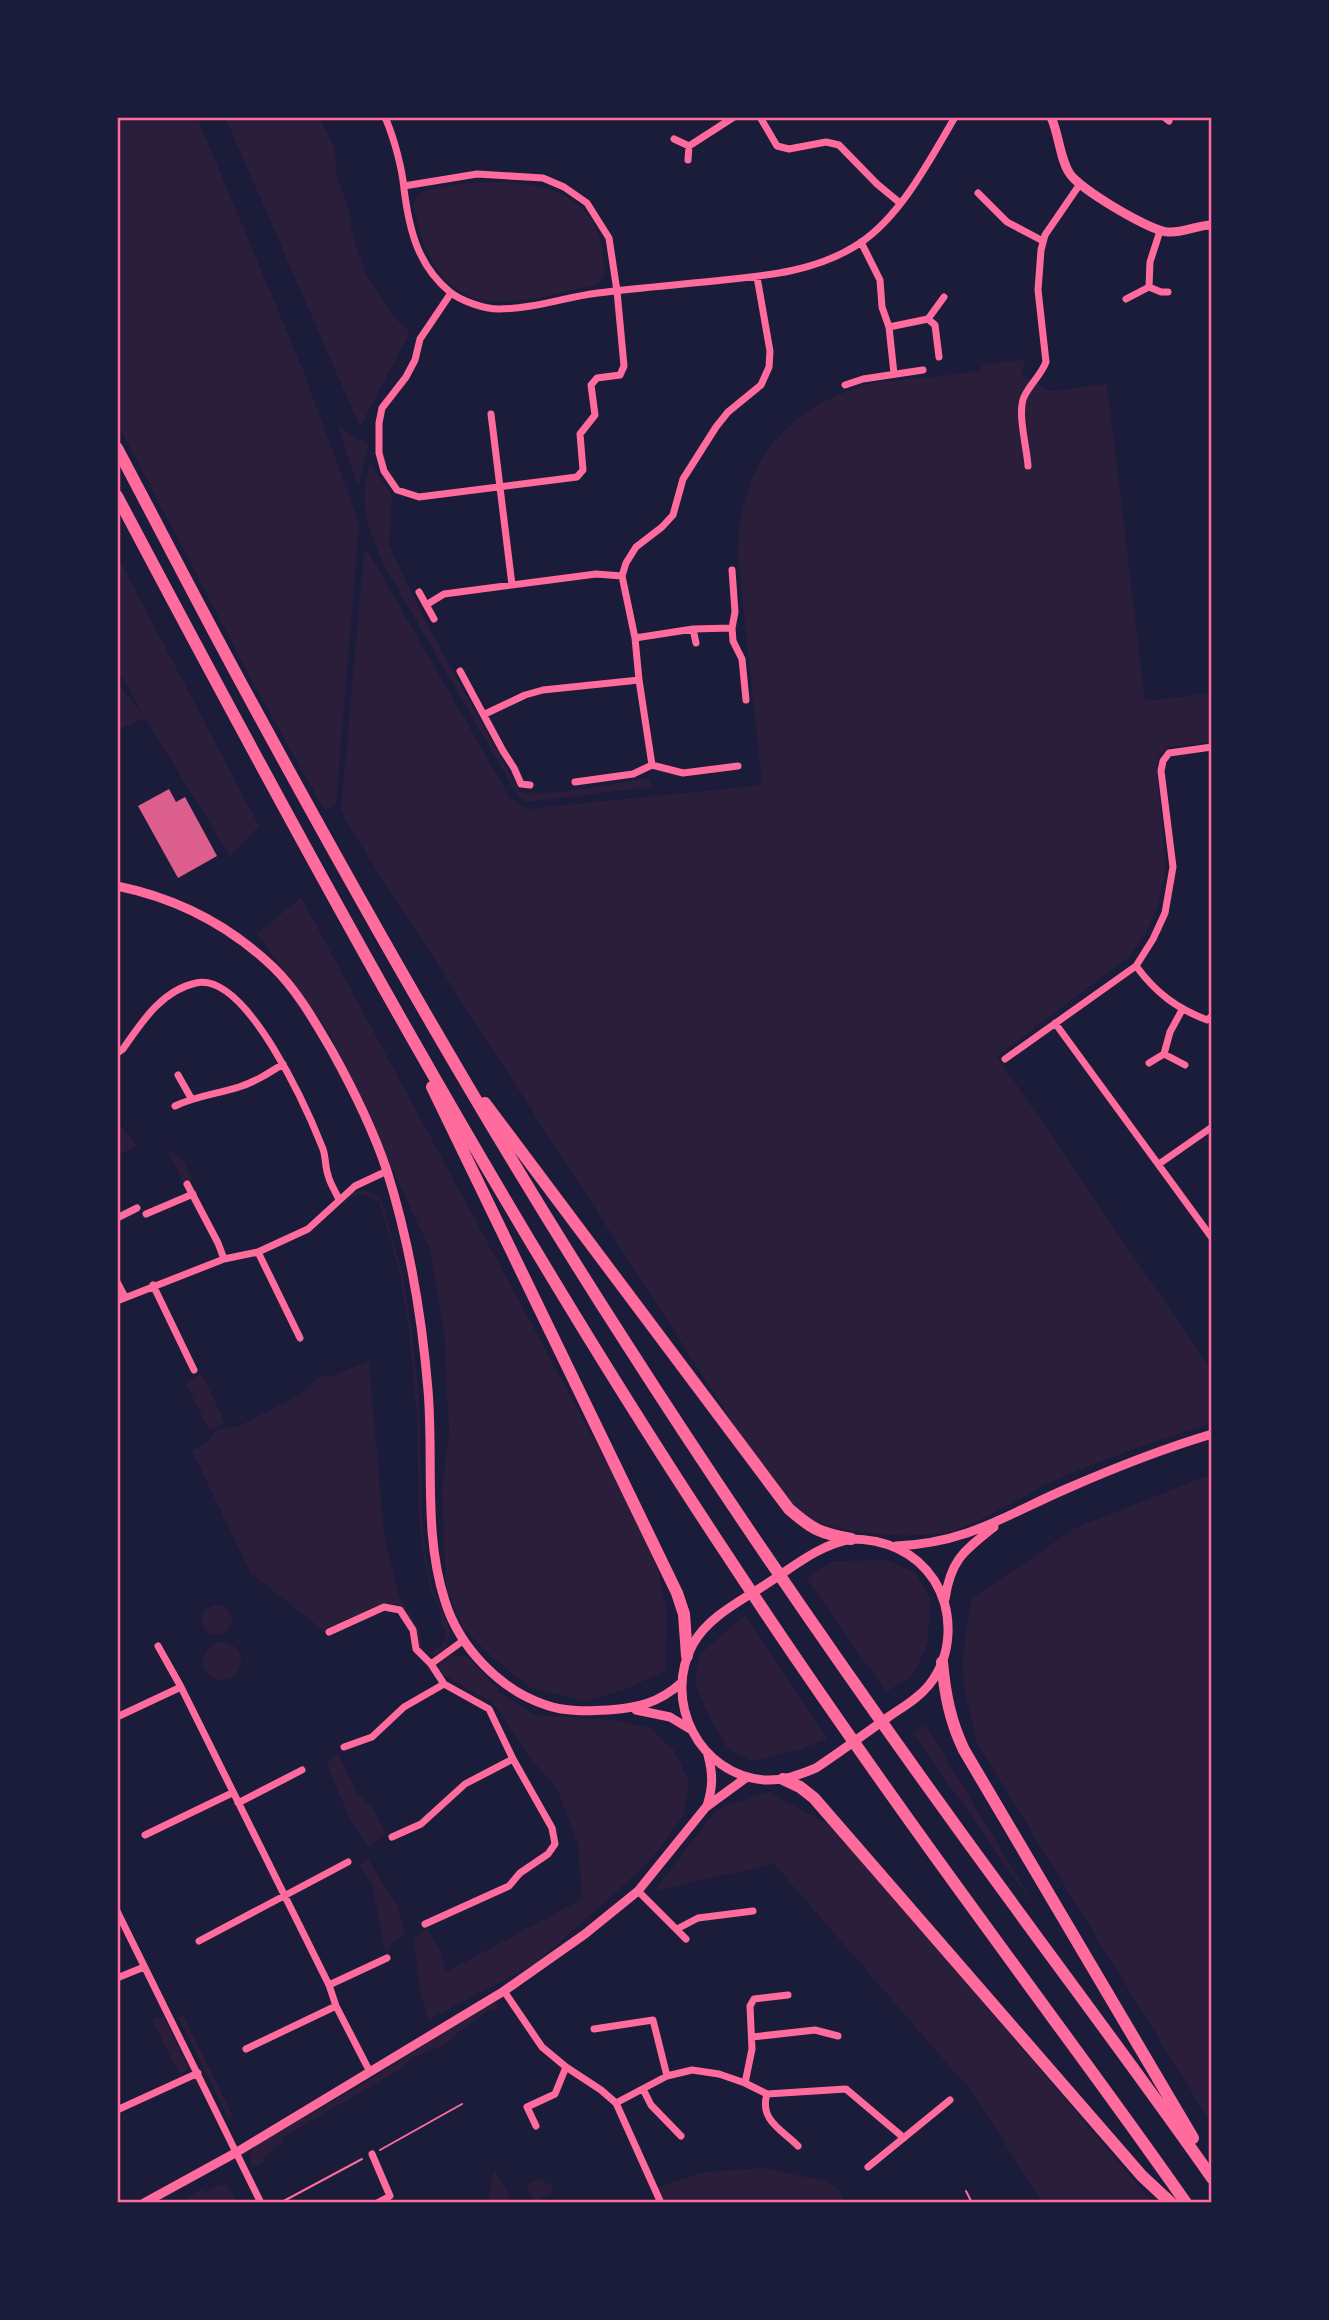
<svg xmlns="http://www.w3.org/2000/svg" width="1329" height="2320" font-family="Jost,sans-serif">
<rect width="100%" height="100%" fill="#1b1b3a"/>
<path fill="#2a1e3b" d="M117,117H197L303,370L359,523L336,805L325,811L250,677L117,422Z
M225,117H319L334,147L337,177L348,206L353,237L365,272L395,318L410,332L360,427Z
M490,182C530,182 578,188 597,230C603,243 603,259 605,273L597,285C572,289 548,297 523,300C448,310 427,268 413,204L421,192L458,184Z
M1026,359L1021,375L1050,391L1107,384L1145,701L1212,693V742L1169,747L1158,757L1157,774L1166,867L1158,906L1145,935L1129,957L997,1056L1209,1367L1212,1366V1423C1158,1440 1103,1459 1051,1482C1019,1497 989,1519 955,1530C920,1541 833,1535 803,1514C791,1506 780,1491 770,1480L349,827L341,810L364,553H369L510,798L527,809L762,785L738,557C738,466 782,409 869,384C881,381 895,381 907,379C932,377 957,374 982,371V365Z
M340,427L357,439L365,441L368,445L358,487L338,428Z
M370,464L392,495L389,546L433,635L520,792C562,796 607,784 649,778L651,787L527,802L518,796L383,563C367,524 358,506 370,464Z
M117,555L259,826L230,856L145,718L117,730V684L142,713L117,668Z
M301,897L639,1523L658,1571L667,1614L665,1671L626,1689L587,1701L531,1688L493,1658L463,1628L446,1589L442,1489L449,1431L444,1332L430,1250L330,1034L257,934Z
M117,1122L138,1146L117,1155Z
M168,1151L182,1158L193,1180L184,1184Z
M357,1191H366L376,1195L382,1202L402,1271L411,1326L419,1396L422,1519L426,1557L433,1590L450,1630L446,1648L433,1656L420,1647L417,1629L401,1605L383,1603L323,1630L251,1574L192,1451L208,1442L218,1429L239,1426L301,1394L318,1377L335,1375L369,1361L384,1535L399,1596L419,1630L423,1648L432,1652L442,1644L446,1633L441,1625L442,1618L431,1590L424,1557L419,1517L417,1415L408,1322L400,1273L379,1202C367,1193 359,1191 346,1201L351,1193Z
M202,1374L225,1423L209,1430L185,1382Z
M1212,1474V2125L977,1743L965,1692L962,1662L971,1599L1075,1528Z
M887,1560L916,1573L930,1599L928,1643L913,1675L886,1692L806,1578L834,1561Z
M202 1620a15 15 0 1 1 30 0a15 15 0 1 1-30 0Z
M745,1615L827,1739L801,1749L752,1761L728,1749L710,1718L695,1683L700,1654Z
M203 1661a19 19 0 1 1 38 0a19 19 0 1 1-38 0Z
M451,1655L466,1656L498,1689L497,1691L534,1715L613,1720L650,1728L674,1750L689,1781L683,1816L659,1850L638,1872L536,1963L428,2020L419,1986L414,1937L427,1929L439,1949L446,1972L582,1899L578,1843L558,1791L527,1754L491,1699L487,1700L440,1673C436,1664 443,1659 451,1655Z
M926,1725L1041,1916L913,1733Z
M338,1753L358,1794L371,1806L386,1832L369,1847L348,1815L326,1762Z
M769,1792L835,1828L1153,2203H1043L971,2091L774,1864L654,1891L717,1809Z
M368,1859L398,1907L405,1935L392,1943L386,1955L372,1885L359,1864Z
M490,2004L498,2005L497,2009L487,2011L443,2045L412,2058L397,2071L282,2138L283,2143C274,2148 266,2152 263,2162L252,2168L250,2155L254,2147L374,2077Z
M183,2015L234,2118L229,2120L178,2017Z
M164,2017L188,2068L180,2076L152,2019Z
M494,2168L513,2203H485L488,2201Z
M762,2168L826,2181L836,2187L845,2203H661L656,2188L704,2172Z
M543,2177L546,2184L550,2183L554,2192L534,2202L526,2185Z
M220,2185H227L237,2202L179,2203L202,2189L204,2193Z"/>
<path fill="#dd5f8e" d="M169,789L176,802L185,797L217,856L178,878L138,806Z"/>
<g fill="none" stroke-linecap="round" stroke-linejoin="round">
<path stroke="#ff6b9d" stroke-width="2" d="M380,2150L462,2104
M966,2191L972,2203
M280,2203L362,2159"/>
<path stroke="#ff6b9d" stroke-width="7" d="M385,117C394,138 402,167 404,189C409,228 417,265 450,292C461,301 484,309 499,309C533,309 565,297 598,293C636,288 675,285 714,281C764,276 817,272 860,243C901,216 931,158 955,117
M760,117L777,146L789,149L826,142L839,145L877,184L900,203
M1164,117L1169,121
M674,139L689,146L688,160
M689,146L734,117
M404,186L477,174L543,178L564,187L587,203L609,238L617,291L624,366L620,375L597,378L591,385L595,415L580,434L583,470L577,477L419,497L397,490L384,471L379,453V423L382,408L406,377L415,360L420,339L451,293
M978,193L1007,222L1043,241
M861,242L880,280L882,307L889,327L894,374
M1149,287L1161,292H1168
M1126,299L1149,287L1150,262L1160,231
M928,319L935,325L939,357
M889,327L928,319L944,297
M845,385L863,379L923,370
M491,414L512,585
M1028,466C1027,447 1016,410 1025,395C1031,383 1041,375 1046,362L1038,290L1041,250L1045,235L1080,184
M732,570L735,612L732,628L733,641L742,659L746,700
M419,592L434,619
M426,605L444,594L596,574L622,576
M693,629L696,643
M635,638L693,629L732,628
M460,671L503,751L514,768L521,784L530,785
M485,714L525,695L543,690L639,680
M738,766L683,773L652,765L639,680L635,638L622,576L626,563L636,547L662,527L673,515L683,479L716,427L728,412L761,385L769,367L770,351L757,277
M575,782L633,774L652,765
M1136,966C1156,993 1176,1008 1207,1020L1212,1016
M1055,1023L1212,1238
M117,1053L123,1049C141,1023 162,990 196,983C247,972 308,1111 323,1149C326,1158 325,1167 328,1175C330,1184 336,1192 339,1200
M1164,1054L1170,1032L1182,1010
M1005,1059L1136,966L1153,939L1165,913L1173,867L1161,771L1163,761L1169,753L1212,747
M1149,1063L1164,1054L1185,1065
M178,1075L191,1098
M175,1106C196,1096 217,1094 239,1087C255,1082 269,1073 283,1064
M1159,1164L1212,1127
M187,1184L218,1243L224,1259
M146,1214L193,1194
M117,1218L137,1208
M258,1252L300,1338
M117,1282L125,1297
M153,1285L194,1370
M117,1301L224,1259L258,1252L308,1229L355,1186L387,1171
M329,1632L384,1607L400,1610L413,1630L416,1649L431,1664L444,1684L489,1709L513,1759L552,1828L555,1844L548,1854L520,1873L509,1886L425,1924
M158,1646L181,1687L329,1985L336,2006L370,2072
M431,1664L464,1640
M117,1717L181,1687
M344,1747L372,1737L404,1707L444,1684
M238,1803L302,1770
M145,1835L232,1793
M392,1837L421,1824L465,1784L513,1759
M638,1891L686,1939
M117,1911L261,2203
M677,1929L698,1918L753,1911
M199,1941L348,1862
M117,1978L144,1967
M329,1985L387,1958
M504,1991L542,2047L566,2067L601,2090L616,2103L661,2203
M594,2029L653,2020L667,2076
M752,2037L815,2030L838,2036
M246,2049L336,2006
M745,2083L752,2049L750,2006L754,1999L788,1995
M643,2089L651,2105L681,2136
M767,2094C759,2120 782,2130 798,2146
M616,2103L667,2076L692,2070L719,2074L745,2083L767,2094L846,2089L904,2138
M117,2110L198,2073
M536,2126L527,2107L555,2094L566,2067
M372,2154L390,2196L377,2203
M868,2167L950,2100"/>
<path stroke="#ff6b9d" stroke-width="9" d="M1051,117C1059,134 1060,160 1070,174C1080,189 1151,232 1169,232C1183,233 1197,225 1212,225
M117,886C176,898 229,925 273,967C297,990 315,1022 332,1051C353,1089 373,1129 387,1171C409,1241 422,1317 428,1390C434,1460 423,1534 445,1601C459,1647 500,1690 546,1705C565,1712 588,1711 608,1710C637,1708 659,1703 681,1683
M851,1539C884,1539 915,1551 934,1580C954,1612 953,1655 929,1685C918,1699 901,1708 887,1718C863,1735 840,1752 816,1768C799,1775 783,1781 765,1780C699,1775 662,1701 693,1644C709,1615 745,1599 771,1581C797,1564 820,1545 851,1539Z
M896,1546C967,1543 1004,1516 1066,1489C1114,1468 1162,1449 1212,1434
M945,1599C951,1559 964,1551 994,1527
M636,1710L670,1717L690,1729
M707,1806C713,1787 713,1774 708,1755
M144,2203L237,2152L504,1991L585,1934L638,1891L706,1807L747,1777"/>
<path stroke="#ff6b9d" stroke-width="12" d="M117,448C162,533 206,619 252,703C370,920 492,1135 626,1343C750,1537 882,1726 1018,1911C1083,2000 1149,2088 1212,2178
M117,496C308,857 503,1217 729,1558C812,1685 900,1809 990,1932C1055,2022 1122,2111 1186,2203
M432,1087L677,1593L684,1614L687,1656
M485,1103L789,1509C813,1530 820,1533 851,1539
M942,1662C945,1694 950,1721 964,1750L1193,2138
M783,1779L800,1787L814,1798L1142,2176L1171,2203"/>
</g>
<rect width="1329" height="2320" fill="none" stroke="#1b1b3a" stroke-width="238"/>
<rect x="119" y="119" width="1091" height="2082" fill="none" stroke="#ff6b9d" stroke-width="2.5"/>
</svg>
